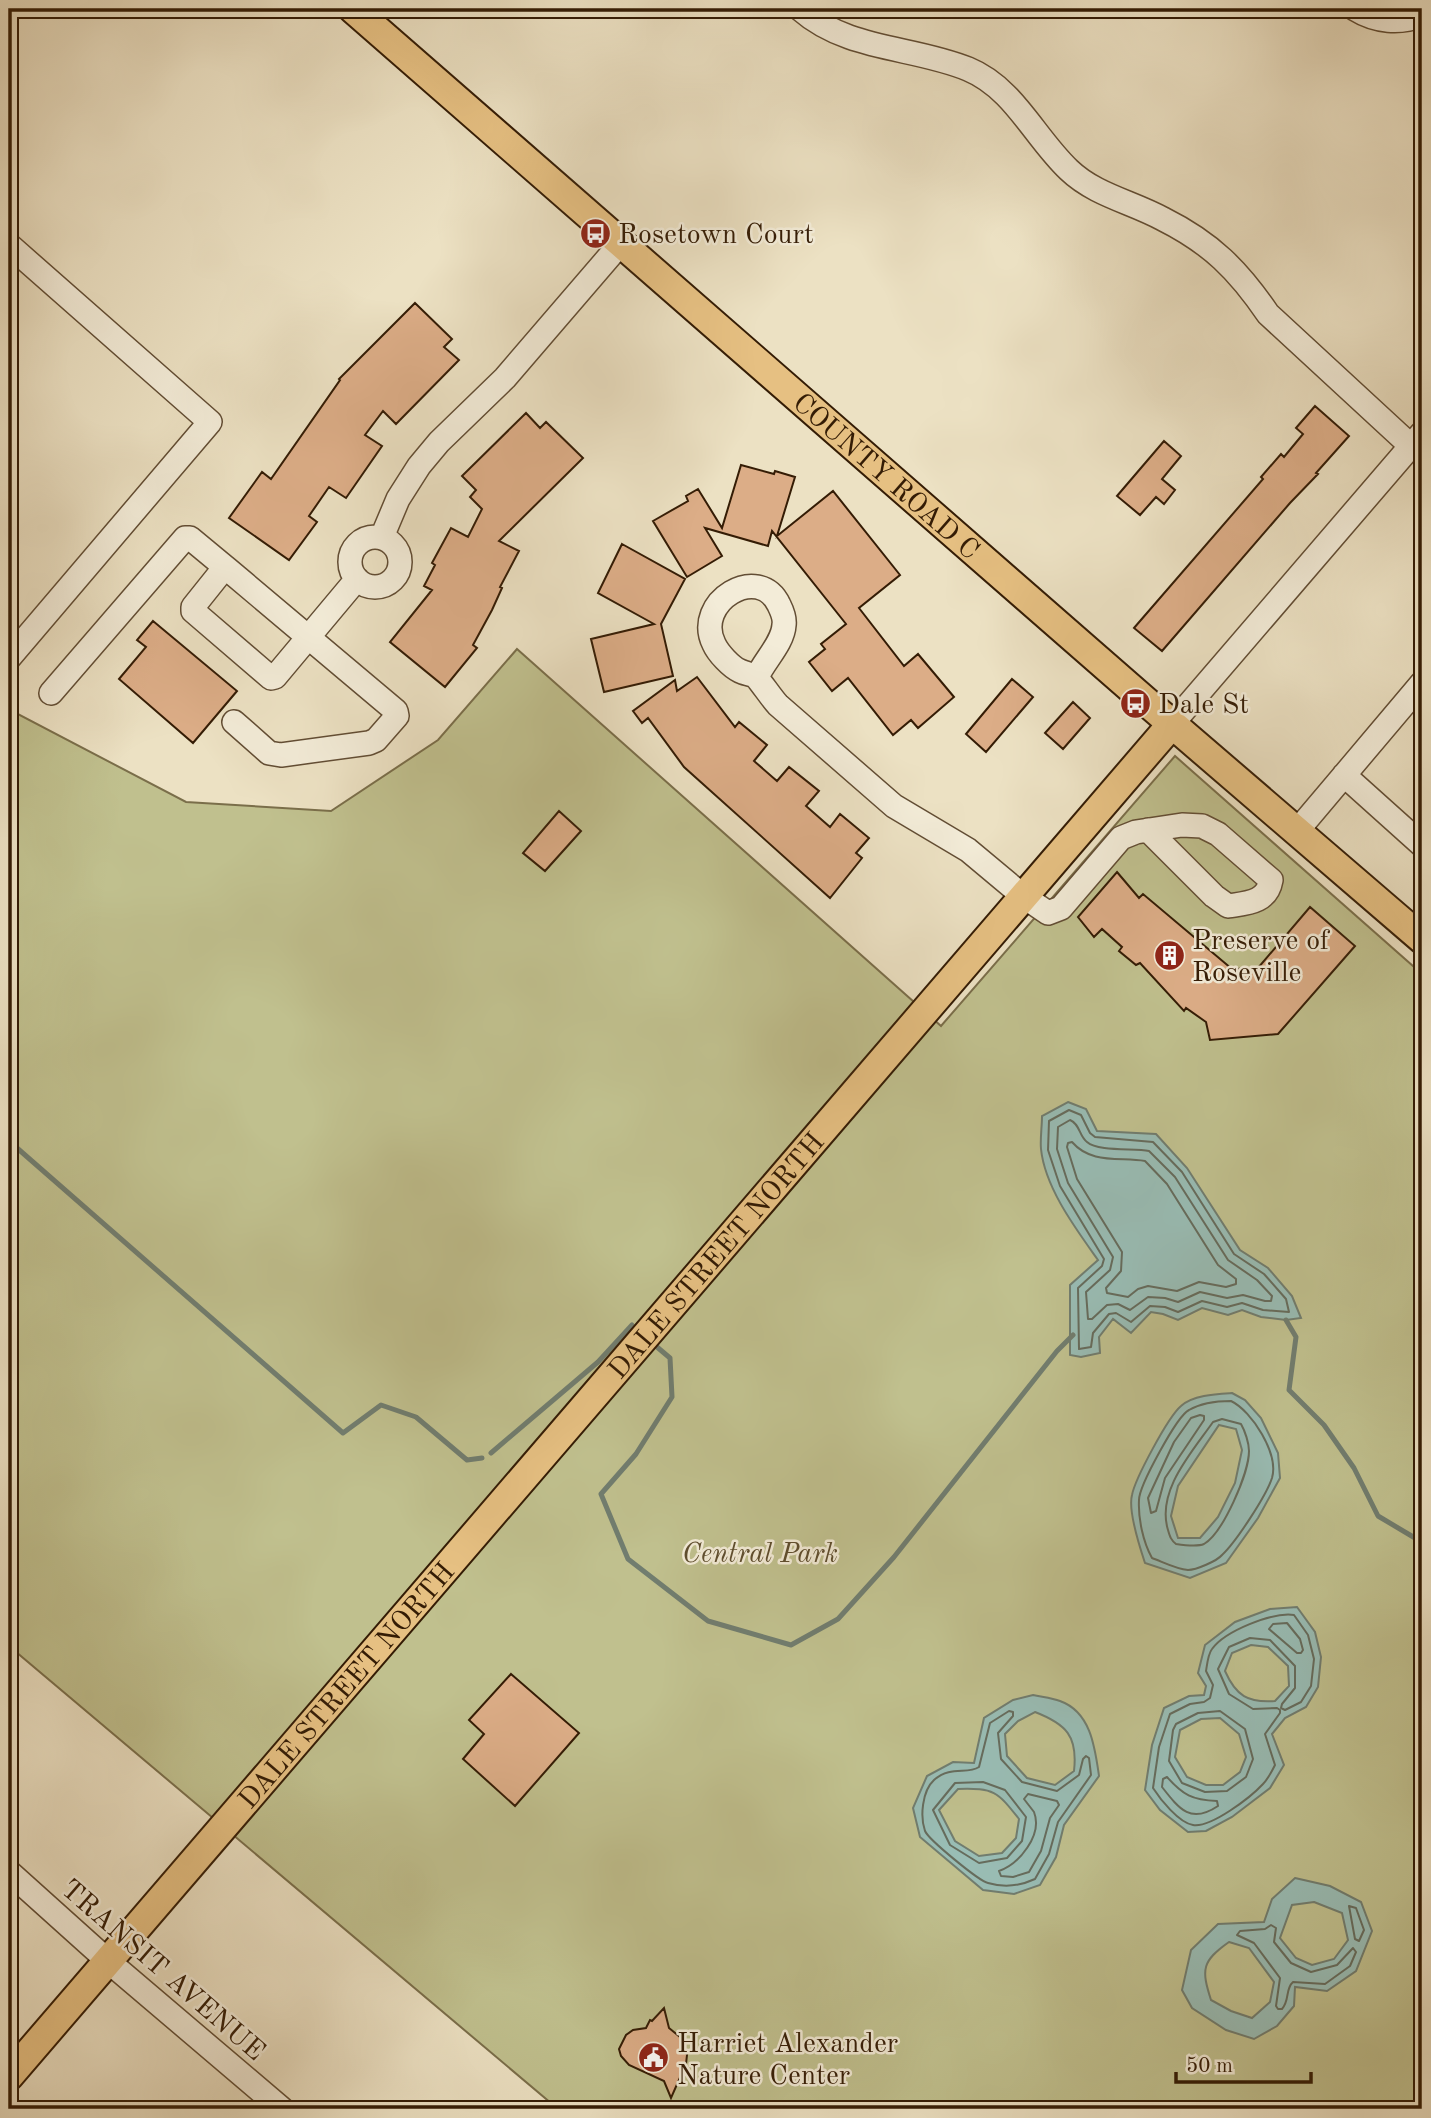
<svg xmlns="http://www.w3.org/2000/svg" width="1431" height="2118" font-family="'Old Standard TT',serif">
<rect width="100%" height="100%" fill="#ece1c3"/>
<filter id="stains"><feTurbulence type="fractalNoise" baseFrequency=".00286" numOctaves="4"/><feColorMatrix values="0 0 0 0 .2 0 0 0 0 .09 0 0 0 0 .02 0 0 0 .5 -.17"/></filter>
<radialGradient id="worn" r=".72"><stop offset=".6" stop-color="#630" stop-opacity="0"/><stop offset="1" stop-color="#630" stop-opacity=".3"/></radialGradient>
<path fill="#c0c08e" stroke="#7a6e4a" stroke-width="2" d="M517,649L941,1026L1175,756L1422,974V2109H558L9,1646V721L16,713L186,802L331,811L438,740Z"/>
<path fill="#99bdb5" stroke="#717d6f" stroke-width="2" fill-rule="evenodd" d="M1068,1102L1086,1109L1097,1131L1156,1134L1187,1168L1240,1250L1268,1268L1292,1296L1301,1318L1286,1320L1261,1317L1242,1310L1228,1315L1202,1308L1178,1320L1163,1314L1151,1312L1131,1333L1113,1319L1099,1337L1100,1353L1081,1357L1070,1355V1285L1098,1260C1076,1229 1045,1188 1041,1149C1040,1139 1042,1127 1042,1116Z
M1232,1393L1245,1400L1261,1418L1278,1453L1280,1478L1258,1518L1226,1563L1190,1578L1145,1563C1140,1548 1128,1510 1132,1495C1135,1479 1168,1417 1181,1406C1193,1395 1217,1394 1232,1393ZM1219,1425L1236,1429L1242,1450L1235,1483L1218,1517L1200,1538H1178L1171,1516L1178,1486Z
M1297,1607L1315,1632L1321,1657L1318,1687L1306,1707L1285,1718L1272,1734L1284,1765L1270,1788L1232,1817L1206,1831L1188,1832L1160,1810L1145,1790L1152,1745L1164,1708L1189,1696L1204,1695L1206,1686L1198,1673L1205,1645L1235,1622L1270,1609ZM1251,1645L1268,1647L1288,1666L1289,1686L1275,1701C1248,1703 1236,1696 1225,1671L1232,1653ZM1220,1718L1239,1734L1246,1757L1240,1772L1223,1785H1206L1187,1777L1175,1757L1180,1730L1201,1719Z
M1033,1695C1042,1697 1052,1698 1060,1701C1091,1712 1095,1748 1099,1776L1064,1825L1056,1857L1040,1885L1014,1894L983,1890L920,1837L913,1808L927,1776L953,1762L974,1763L984,1718L1013,1700ZM1035,1712C1066,1724 1078,1736 1074,1771L1055,1785L1027,1778L1007,1756L1005,1734L1018,1721ZM958,1789C994,1788 997,1791 1019,1819L1016,1838L1002,1853L979,1856L955,1841L939,1810Z
M1295,1878L1330,1886L1361,1902L1372,1931L1356,1971L1327,1991L1295,1987L1294,2006L1277,2026L1254,2039L1226,2030L1192,2008L1182,1990L1191,1950L1218,1924L1264,1922L1272,1899ZM1314,1902L1342,1913L1348,1940L1334,1959L1312,1965L1296,1958L1280,1938L1292,1905ZM1229,1942L1249,1948L1274,1982L1270,2002L1252,2018L1231,2011L1211,2000C1201,1969 1202,1961 1229,1942Z"/>
<g fill="none" stroke-linecap="round" stroke-linejoin="round">
<path stroke="#666c5d" stroke-width="2" d="M1069,1110L1081,1115L1090,1133L1095,1137L1153,1142L1182,1172L1234,1254L1264,1274L1286,1299L1289,1312L1263,1310L1242,1303L1227,1307L1202,1301L1178,1312L1165,1307L1150,1306L1131,1322L1116,1313L1109,1314L1093,1333L1091,1347L1079,1349L1078,1288L1102,1266L1104,1259L1060,1186L1048,1150L1049,1121Z
M1070,1120C1080,1124 1079,1136 1087,1142C1098,1152 1134,1148 1149,1151L1175,1177L1228,1260L1257,1280L1272,1296L1271,1301H1265L1243,1295L1227,1298L1200,1292L1178,1302L1165,1298L1148,1297L1130,1310L1118,1304L1107,1305L1092,1319H1088L1086,1292L1110,1270L1113,1257L1068,1183L1057,1149L1058,1127Z
M1072,1142C1091,1164 1119,1157 1145,1161L1167,1184L1218,1265L1236,1279V1284L1226,1287L1199,1282L1177,1291L1148,1286L1138,1289L1128,1297L1107,1293L1106,1288L1121,1271L1122,1252L1077,1179L1067,1147L1068,1143Z
M1231,1401C1252,1411 1279,1454 1272,1478C1266,1496 1236,1542 1222,1555C1217,1561 1196,1570 1188,1570C1176,1569 1163,1562 1152,1558C1143,1542 1138,1518 1139,1500C1139,1486 1177,1416 1189,1410C1201,1403 1217,1401 1231,1401Z
M1200,1415L1204,1416V1420L1165,1478L1156,1511L1151,1513L1148,1498L1174,1442L1191,1418Z
M1222,1419L1241,1424C1245,1431 1249,1443 1249,1451C1249,1473 1223,1533 1204,1544C1197,1547 1183,1545 1176,1544C1171,1540 1170,1537 1168,1530C1156,1491 1192,1452 1213,1422Z
M1294,1615L1308,1635L1314,1659L1311,1686L1301,1702L1285,1710L1281,1708L1282,1704L1295,1688V1666L1270,1640L1250,1638L1229,1647L1218,1669L1229,1694L1253,1709L1277,1708L1280,1710V1713L1265,1734L1275,1765C1272,1771 1268,1779 1263,1784C1251,1797 1211,1828 1193,1825C1179,1823 1160,1799 1153,1788L1159,1747L1170,1714L1190,1704L1204,1702L1210,1698L1213,1685L1206,1671C1207,1665 1208,1654 1212,1649C1225,1631 1272,1612 1294,1615Z
M1287,1623L1300,1639L1303,1650L1301,1653H1297L1269,1629L1273,1624Z
M1009,1711L1013,1712V1716L998,1733L1001,1759L1022,1782L1057,1791L1079,1775L1083,1759L1086,1756L1089,1758L1091,1775L1058,1822L1049,1854L1035,1879C1020,1886 1005,1888 988,1883C979,1881 929,1840 925,1831C920,1817 922,1791 934,1780C951,1765 967,1775 979,1767L990,1723Z
M1220,1711L1245,1729L1253,1759L1246,1777L1227,1791L1205,1792L1182,1783L1169,1761L1173,1730L1176,1724L1198,1713Z
M1167,1777C1183,1795 1192,1800 1217,1801L1218,1806C1191,1824 1180,1810 1162,1787L1163,1779Z
M983,1782L1005,1790L1026,1817L1022,1841L1007,1858L979,1863L950,1845L933,1810L955,1783Z
M1028,1794L1057,1801L1059,1805L1050,1818L1041,1851L1029,1872L1013,1877L1001,1876L999,1871C1019,1864 1043,1835 1034,1812C1031,1808 1027,1803 1024,1799Z
M1349,1906L1356,1908L1364,1930L1359,1941L1355,1939Z
M1271,1925L1276,1928L1274,1942L1291,1963L1311,1972L1337,1965L1353,1948L1356,1952L1350,1966L1325,1984L1293,1982C1285,1989 1290,2000 1282,2009H1278L1276,2006L1280,1978L1254,1943L1237,1935L1240,1931L1265,1929Z"/>
<path stroke="#717d6f" stroke-width="5" d="M9,1141L343,1433L381,1405L416,1417L467,1460L482,1458
M1286,1320L1296,1337L1289,1390L1324,1425L1354,1468L1378,1516L1415,1538L1422,1552
M657,1347L670,1358L672,1397L636,1454L601,1494L628,1559L708,1621L791,1645L838,1619L894,1557L1057,1351L1073,1335
M491,1453L598,1362L632,1325"/>
</g>
<path fill="#dcad87" stroke="#341c05" stroke-width="2" d="M415,303L452,339L444,347L459,360L396,424L383,411L365,435L382,446L346,498L329,487L309,516L317,522L289,560L229,518L262,472L271,479L340,380L339,379Z
M1315,406L1349,436L1316,473L1318,474L1290,503L1162,651L1134,628L1263,479L1261,477L1281,454L1284,457L1303,434L1296,428Z
M526,413L540,428L546,422L583,458L499,541L519,551L500,587L502,588L492,610L473,645L477,648L445,687L390,642L432,590L424,586L435,565L432,563L451,528L468,537L482,509L470,497L476,490L462,476Z
M1164,441L1181,456L1162,479L1175,490L1164,504L1156,497L1140,515L1117,496Z
M741,465L774,474L775,471L795,477L777,536L833,491L900,575L859,608L904,666L918,654L954,697L918,728L911,720L893,735L848,678L832,691L809,662L825,649L821,644L846,624L772,531L768,546L705,528L722,556L687,577L653,521L688,501L686,496L698,489L722,528Z
M622,544L685,579L661,624L673,676L604,692L591,639L654,624L598,593Z
M153,621L237,691L193,743L119,679L146,647L137,640Z
M697,677L735,727L739,722L767,745L754,761L777,781L789,767L819,791L806,806L830,827L840,814L869,838L856,853L862,858L830,898L684,767L648,718L642,723L633,711L675,680L677,691Z
M1012,679L1033,697L986,752L966,734Z
M1073,702L1090,718L1063,749L1045,733Z
M559,811L581,831L545,871L523,853Z
M1117,872L1139,898L1143,894L1232,969L1258,968L1310,907L1355,946L1278,1034L1210,1040L1206,1022L1186,1008L1184,1011L1140,963L1136,965L1119,951L1122,947L1102,929L1094,937L1078,917Z
M511,1674L579,1733L515,1806L463,1759L484,1734L469,1720Z
M664,2008L669,2028L680,2037L687,2055L686,2064L671,2098L664,2081L629,2065L621,2056L619,2049L626,2035L633,2030L646,2028L650,2020L652,2021Z"/>
<g fill="none" stroke-linecap="round" stroke-linejoin="round">
<defs>
<path id="minor" d="M800,9C848,51 912,46 968,69C1014,88 1034,137 1069,170C1095,195 1132,202 1163,219C1211,243 1238,270 1268,314L1411,446
M1355,9C1376,22 1400,24 1422,15
M9,245L210,422L9,658
M350 562a25 25 0 1 1 50 0a25 25 0 1 1-50 0Z
M382,537L398,499L419,466L439,442L505,378L621,243
M225,567L396,711L397,716L376,740L369,743L281,755L269,753L234,722
M757,677C764,661 783,643 784,625C785,619 782,611 779,605C759,562 693,602 714,644C718,653 731,667 740,671C744,673 750,674 755,676C759,679 772,699 778,705L894,806L968,850L1023,896L1048,913L1061,908L1121,838L1136,832L1182,825L1202,826L1218,834L1271,880C1267,903 1247,903 1228,906L1214,896L1148,830
M51,693L185,538H190L225,567L193,607V611L271,678L275,677L357,579
M1172,724L1422,433
M1344,775L1422,845
M1297,831L1422,683
M9,1872L108,1961L282,2109"/>
<g id="major">
<path id="s1" d="M353,9L1150,705L1422,939"/>
<path id="s2" d="M9,2076L1172,724"/>
</g>
</defs>
<use href="#minor" stroke="#624d34" stroke-width="26"/>
<use href="#major" stroke="#341c05" stroke-width="32"/>
<use href="#minor" stroke="#f3ecd8" stroke-width="23"/>
<use href="#major" stroke="#e6c082" stroke-width="28"/>
</g>
<defs>
<symbol id="bus-disc" viewBox="-11 -11 22 22"><circle r="9.5" fill="#8f2418" stroke="#f3ecd8"/><path d="M-5-6H5V4H4V6H2V4H-2V6H-4V4H-5ZM-3.5-4V0h7V-4ZM-3.5 1.2v1.5H-2V1.2ZM2 1.2v1.5H3.5V1.2Z" fill="#fff"/></symbol>
<symbol id="building-disc" viewBox="-11 -11 22 22"><circle r="9.5" fill="#8f2418" stroke="#f3ecd8"/><path d="M-4-6H4V6H1V3H-1V6H-4ZM-2.5-4.3h1.7v1.8h-1.7ZM.8-4.3h1.7v1.8H.8ZM-2.5-1h1.7V.8h-1.7ZM.8-1h1.7V.8H.8Z" fill="#fff"/></symbol>
<symbol id="civic-disc" viewBox="-11 -11 22 22"><circle r="9.5" fill="#8f2418" stroke="#f3ecd8"/><path d="M-.6-6.5H3V-4.5H.6V-3L4-1V1h2V6H-6V1h2V-1L-.6-3ZM-1.2 2.5V6h2.4V2.5Z" fill="#fff"/></symbol>
</defs>
<g fill-rule="evenodd">
<use href="#bus-disc" x="578" y="216" width="35" height="35"/>
<use href="#bus-disc" x="1118" y="686" width="35" height="35"/>
<use href="#building-disc" x="1152" y="938" width="35" height="35"/>
<use href="#civic-disc" x="636" y="2040" width="35" height="35"/>
</g>
<g text-anchor="middle" stroke-width="5" stroke-linejoin="round" paint-order="stroke">
<g font-size="28" fill="#341c05" stroke="#f3ecd8" text-anchor="start">
<text x="618" y="243">Rosetown Court</text>
<text x="1158" y="713">Dale St</text>
<text x="1192" y="949">Preserve of<tspan x="1192" dy="32">Roseville</tspan></text>
<text x="677" y="2052">Harriet Alexander<tspan x="677" dy="32">Nature Center</tspan></text>
</g>
<g font-size="28" fill="#341c05" stroke="#f3ecd8">
<text dy="10" stroke="none"><textPath href="#s1" startOffset="709">COUNTY ROAD C</textPath></text>
<text dy="10" stroke="none"><textPath href="#s2" startOffset="1083">DALE STREET NORTH</textPath></text>
<text dy="10" stroke="none"><textPath href="#s2" startOffset="516">DALE STREET NORTH</textPath></text>
<text transform="translate(164 1969) rotate(41)" y="10">TRANSIT AVENUE</text>
</g>
<g font-size="28" font-style="italic" fill="#5e4d2e" stroke="#f3ecd8">
<text x="760" y="1562">Central Park</text>
</g>
</g>
<rect width="1431" height="2118" fill="none" stroke="#ece1c3" stroke-width="35"/>
<rect x="10" y="10" width="1410" height="2097" fill="none" stroke="#341c05" stroke-width="3.5"/>
<rect x="18" y="18" width="1396" height="2083" fill="none" stroke="#341c05" stroke-width="2"/>
<path d="M1176 2072v10h135v-10" fill="none" stroke="#341c05" stroke-width="3.5"/>
<text x="1186" y="2072" font-size="21" fill="#341c05" stroke="#f3ecd8" stroke-width="5" paint-order="stroke">50 m</text>
<rect width="100%" height="100%" filter="url(#stains)"/>
<rect width="100%" height="100%" fill="url(#worn)"/>
</svg>
